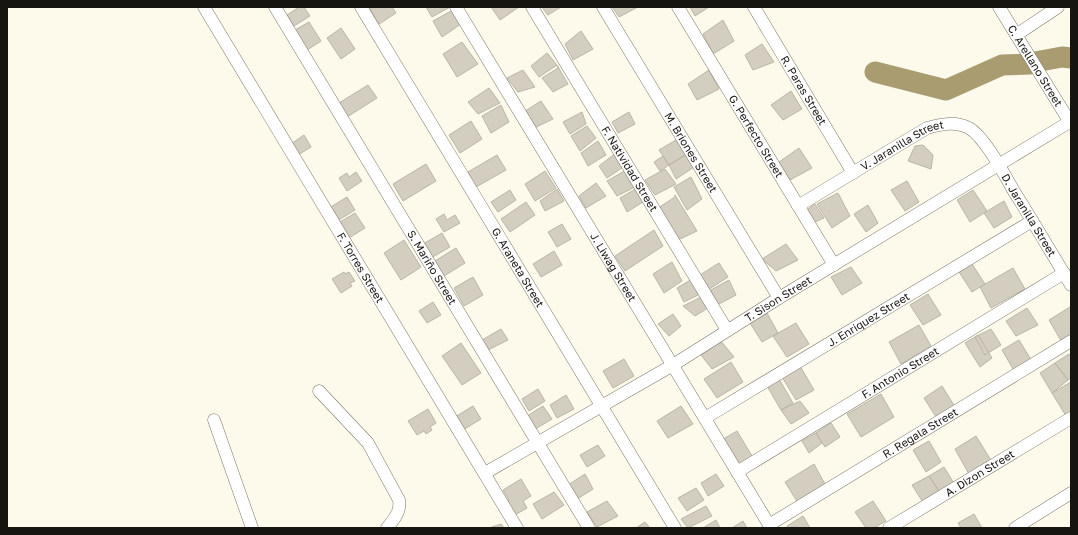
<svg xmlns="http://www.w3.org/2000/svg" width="1078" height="535" font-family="'Golos Text',sans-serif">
<rect width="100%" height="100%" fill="#fefaeb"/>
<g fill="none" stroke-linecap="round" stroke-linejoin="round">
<path stroke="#a99c71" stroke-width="21" d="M1035,62L1062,57L1071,58
M875,72L946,90L1002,65L1030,64"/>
</g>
<path fill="#d3cec0" stroke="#b9b5a7" d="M299,7H304L310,16L294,26L287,15Z
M373,7H392L396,13L379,24L370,9Z
M426,7H450L432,17Z
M491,7H519L500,20Z
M542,7H561L548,15Z
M612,7H638L619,17Z
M690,7H709L695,16Z
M453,10L461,24L442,37L433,21Z
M723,20L734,41L713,54L703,34Z
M309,22L321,41L307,50L295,30Z
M341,28L355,49L341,59L327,38Z
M581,31L593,49L573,60L565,44Z
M462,42L478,64L457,77L443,54Z
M762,44L774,62L753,70L745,55Z
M547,53L557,65L539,77L531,66Z
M557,65L568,84L553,92L542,78L558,68Z
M523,70L535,87L518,92L507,78Z
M709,70L719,89L697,100L688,84Z
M368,85L377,98L347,117L339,103Z
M489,88L500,103L478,114L468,102Z
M791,91L802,109L783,120L771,105Z
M541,101L553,119L532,129L522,113Z
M501,105L509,122L491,133L482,116Z
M582,112L586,124L570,134L563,122Z
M629,112L635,124L618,133L612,122Z
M471,121L482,139L460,153L449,135Z
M587,126L596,138L580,151L571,136Z
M304,135L311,147L298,155L291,144Z
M681,137L688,153L669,165L659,150Z
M598,141L606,155L588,166L581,153Z
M923,145L933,155L931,169L908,161L915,146Z
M799,148L812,168L790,180L779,162Z
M616,153L626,165L607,178L599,166Z
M497,155L506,170L476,187L468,172Z
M686,155L694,167L676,179L669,165Z
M663,156L669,165L660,171L654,162Z
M426,164L436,181L403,201L393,184Z
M628,169L637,186L617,196L607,181Z
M665,169L676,184L655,195L645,180Z
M545,171L556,188L535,201L525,184Z
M356,172L362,181L347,191L339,178L347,173L349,177Z
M691,177L702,199L687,210L674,187Z
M907,181L919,202L905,211L891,190Z
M596,183L606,196L586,208L579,196Z
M639,187L646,200L627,212L620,198Z
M557,189L564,201L545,211L540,201Z
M510,190L516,200L498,212L491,202Z
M973,190L987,211L970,222L957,200Z
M838,193L850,216L832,228L817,204Z
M675,195L697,231L678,240L658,208L675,197Z
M347,197L355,210L337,221L329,208Z
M1004,201L1012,217L994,228L984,213Z
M526,202L535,215L510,232L501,219Z
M815,204L824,218L813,223L804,212Z
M868,205L878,223L866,232L854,214Z
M355,213L365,228L349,238L340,222Z
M444,214L447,220L455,215L460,223L444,232L436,219Z
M562,224L571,239L557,247L548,232Z
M654,230L663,246L625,271L615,256Z
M442,233L450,247L431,258L423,244Z
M404,240L421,267L401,280L384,253Z
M786,244L798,260L776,271L762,259Z
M456,248L465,263L444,276L435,261Z
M554,251L562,265L541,277L533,264Z
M672,262L682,281L664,293L653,274Z
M719,263L728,277L708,290L700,275Z
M972,264L985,284L972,292L959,272Z
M851,267L862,283L842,295L831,277Z
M1013,268L1025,289L991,308L980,287Z
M344,272L345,274L349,272L355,281L350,283L352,286L341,293L332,279Z
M473,277L483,295L464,306L454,288Z
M694,278L702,293L684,302L677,288Z
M729,280L736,295L717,305L711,290Z
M928,294L941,315L923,325L910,305Z
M705,295L711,306L695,316L683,306Z
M433,302L441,315L427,323L419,311Z
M1070,307L1071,310V339L1063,344L1049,320Z
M1027,308L1038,325L1016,336L1006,321Z
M767,313L778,333L762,342L750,323Z
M673,314L681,326L669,336L658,324Z
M796,323L809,344L787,357L773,336Z
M919,325L931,346L901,364L889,342Z
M501,329L508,340L488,350L482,340Z
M991,329L1001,345L985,355L975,337Z
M978,335L992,358L980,367L965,343Z
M720,340L734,357L712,369L701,355Z
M1019,340L1033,363L1016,374L1002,350Z
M461,343L481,373L462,385L442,356Z
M1069,354L1071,357V378L1068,380L1055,363Z
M624,359L634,376L613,388L603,371Z
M731,362L743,382L717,398L704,379Z
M1055,363L1068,380L1052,393L1040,373Z
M800,366L814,390L796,400L782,377Z
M779,379L793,403L781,410L767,386Z
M1071,382V413L1066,416L1052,393Z
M942,386L955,407L938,420L924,398Z
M538,389L545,401L529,411L522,399Z
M881,394L894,417L861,437L847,414Z
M566,395L574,409L557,418L550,405Z
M800,401L809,413L791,424L781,410Z
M473,406L481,419L463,430L455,417Z
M543,406L552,419L532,431L524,418Z
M681,406L693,424L668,438L657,421Z
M428,409L436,423L430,427L432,430L426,434L424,431L417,435L408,421Z
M831,423L840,437L825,447L816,433Z
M737,431L752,456L736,466L720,441Z
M816,433L822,443L809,453L802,441Z
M976,436L992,462L970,476L955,449Z
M929,441L941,462L926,472L913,450Z
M598,445L605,456L587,467L580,455Z
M814,464L826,486L798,503L785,482Z
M944,467L955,485L941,494L929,476Z
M585,474L593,489L574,501L568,485Z
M716,474L724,486L708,496L701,483Z
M929,476L941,494L924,504L912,485Z
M521,479L531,496L523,501L527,508L513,516L506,502L509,500L503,490Z
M696,488L704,500L687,511L678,498Z
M554,492L564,505L542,519L533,504Z
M607,501L618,516L597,527L587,512Z
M873,501L886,521L874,528H866L855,512Z
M706,506L712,516L688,528L681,519Z
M974,514L982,528H961L958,523Z
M803,516L810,528H788L787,526Z
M716,520L720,528H703Z
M743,521L747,528H732Z
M645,522L650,528H636Z
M501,524L504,528H489Z"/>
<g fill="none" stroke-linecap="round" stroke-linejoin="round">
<defs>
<g id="minor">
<path id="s1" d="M204,7L517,528"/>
<path id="s2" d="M275,7L589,528"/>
<path id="s3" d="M361,7L675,528"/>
<path id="s4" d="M456,7L771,528"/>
<path id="s5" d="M532,7L727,330"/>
<path id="s6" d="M603,7L779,298"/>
<path id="s7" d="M678,7L834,265"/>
<path id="s8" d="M754,7L853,173"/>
<path id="s9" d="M999,7L1071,124"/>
<path d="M1016,35L1058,7"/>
<path id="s10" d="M798,206L927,128C942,124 955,121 969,128C985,137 1005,176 1015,193C1034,223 1052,254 1071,285"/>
<path d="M319,391L368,443L399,500C401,512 394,519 387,528"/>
<path id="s11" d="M705,418L1032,221"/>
<path d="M214,420L252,528"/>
<path id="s12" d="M737,472L1064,273"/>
<path id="s13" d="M485,473L673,365L779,298L1071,121"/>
<path id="s14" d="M769,525L1071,341"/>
<path id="s15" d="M889,528L1071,418"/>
<path d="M1015,528L1071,493"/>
</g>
</defs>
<use href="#minor" stroke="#7b776a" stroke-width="13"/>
<use href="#minor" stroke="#fff" stroke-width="12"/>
</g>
<g text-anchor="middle" stroke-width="3.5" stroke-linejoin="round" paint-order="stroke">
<g font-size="11" fill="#161510" stroke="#fefaeb">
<text dy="4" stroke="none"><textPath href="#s9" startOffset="69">C. Arellano Street</textPath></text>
<text dy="4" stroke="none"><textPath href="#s8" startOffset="97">R. Paras Street</textPath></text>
<text dy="4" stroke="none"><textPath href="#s7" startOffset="151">G. Perfecto Street</textPath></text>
<text dy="4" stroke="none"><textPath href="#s10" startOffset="121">V. Jaranilla Street</textPath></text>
<text dy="4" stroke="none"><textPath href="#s6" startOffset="170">M. Briones Street</textPath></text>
<text dy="4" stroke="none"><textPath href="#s5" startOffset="189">F. Natividad Street</textPath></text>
<text dy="4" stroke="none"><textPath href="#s10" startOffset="300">D. Jaranilla Street</textPath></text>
<text dy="4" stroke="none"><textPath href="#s1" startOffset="304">F. Torres Street</textPath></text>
<text dy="4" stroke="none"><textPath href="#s2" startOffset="304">S. Mariño Street</textPath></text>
<text dy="4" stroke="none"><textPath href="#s3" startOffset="304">G. Araneta Street</textPath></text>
<text dy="4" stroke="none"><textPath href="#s4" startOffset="304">J. Liwag Street</textPath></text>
<text dy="4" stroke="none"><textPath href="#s13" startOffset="341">T. Sison Street</textPath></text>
<text dy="4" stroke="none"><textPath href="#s11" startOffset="191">J. Enriquez Street</textPath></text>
<text dy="4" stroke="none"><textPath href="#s12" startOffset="191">F. Antonio Street</textPath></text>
<text dy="4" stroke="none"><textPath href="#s14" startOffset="177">R. Regala Street</textPath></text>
<text dy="4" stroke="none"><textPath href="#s15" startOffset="106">A. Dizon Street</textPath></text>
</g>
</g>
<rect width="1078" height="535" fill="none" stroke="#161510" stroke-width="16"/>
</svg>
